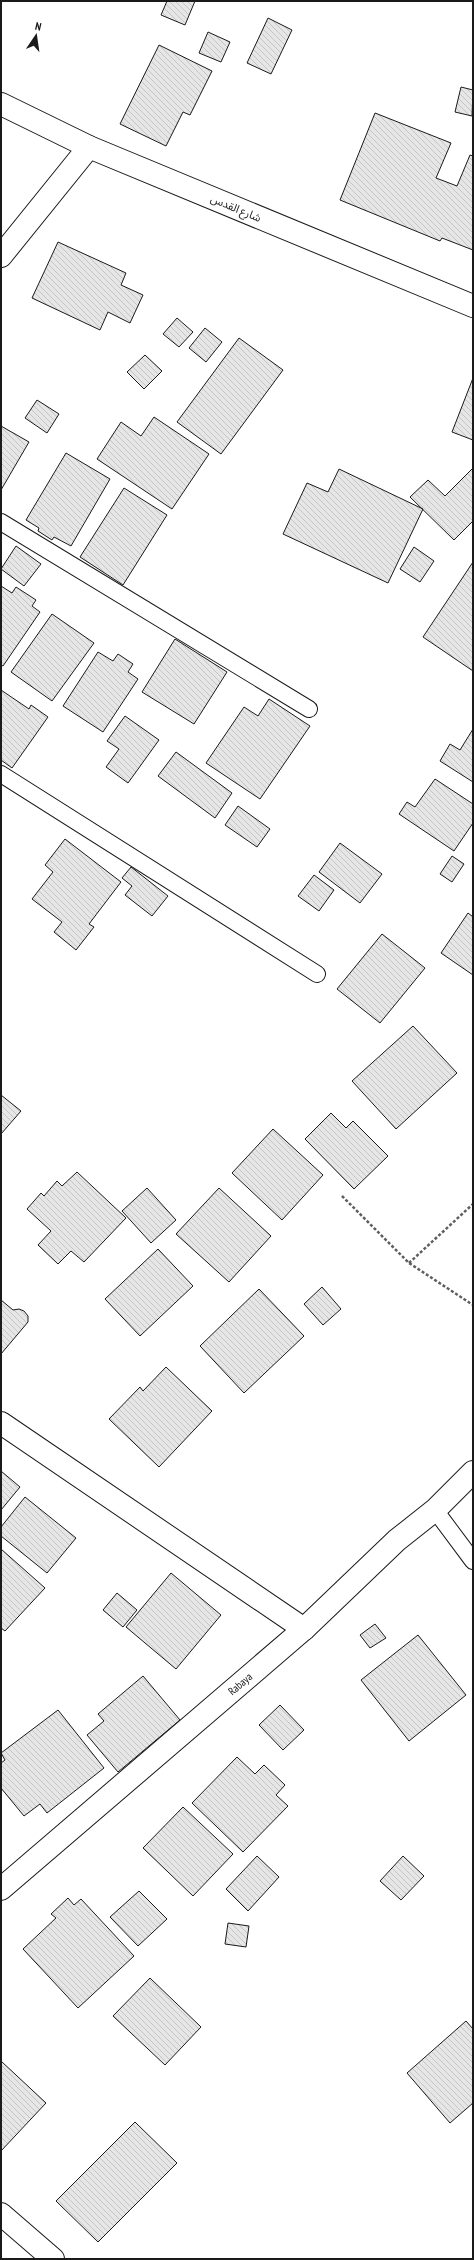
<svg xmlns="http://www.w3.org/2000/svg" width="474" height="2260" font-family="'PT Sans Narrow','Noto Sans Arabic',sans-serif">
<defs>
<pattern id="building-back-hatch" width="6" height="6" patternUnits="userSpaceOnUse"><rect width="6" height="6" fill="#e6e6e6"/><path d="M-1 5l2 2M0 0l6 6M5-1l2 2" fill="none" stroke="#c5c5c5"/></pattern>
</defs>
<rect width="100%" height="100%" fill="#fff"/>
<path fill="url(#building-back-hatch)" stroke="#1a1a1a" d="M167,1H195L185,25L161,15Z
M268,18L292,30L271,74L247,63Z
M208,32L230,42L221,62L199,53Z
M159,45L212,71L190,115L183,112L166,146L120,124Z
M461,87L473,90L472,116L455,112Z
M375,113L451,143L436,178L457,186L470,155L473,156V250L442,238L440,241L340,200Z
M58,242L126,273L121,285L143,295L130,323L108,312L100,330L32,298Z
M177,318L193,332L179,347L163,334Z
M205,328L222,342L206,362L189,348Z
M239,338L283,370L221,454L177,422Z
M145,355L162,371L144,389L127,372Z
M473,378V440L452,432Z
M37,400L59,414L47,433L25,418Z
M154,417L209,454L172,509L97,459L121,422L141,436Z
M1,426L29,442L1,490Z
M66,453L110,479L71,546L54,537L52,540L38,531L39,528L26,520Z
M473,468V521L454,540L410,497L428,480L445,496Z
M339,469L423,509L388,583L283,534L307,483L328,492Z
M124,488L167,515L123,585L80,557Z
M16,546L41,564L24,586L1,569Z
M414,547L434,561L420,582L400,569Z
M473,562V671L423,637Z
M1,586L12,593L16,587L36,600L32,606L40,612L3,666L1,665Z
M52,614L94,643L52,701L11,672Z
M175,639L227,672L194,724L142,692Z
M98,652L113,661L118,654L133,664L128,672L138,679L103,732L63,706Z
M1,690L29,709L31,705L48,717L12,768L1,760Z
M269,699L310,726L260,799L206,763L244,707L258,716Z
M125,716L159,740L128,783L106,767L119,749L107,741Z
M473,729V782L440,761L450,744L460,750Z
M176,752L232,793L215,818L158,776Z
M435,779L473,804V823L454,851L399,814L407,802L415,807Z
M238,806L270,829L257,847L225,825Z
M65,839L121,882L89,924L94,927L76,950L54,932L62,922L32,899L53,872L45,865Z
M340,843L382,874L360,903L319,872Z
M452,856L464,864L452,882L440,874Z
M131,867L168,896L152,916L125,895L132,886L122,878Z
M314,875L334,890L319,911L298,896Z
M468,913L473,917V975L441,953Z
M382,934L425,968L380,1023L337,989Z
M413,1026L457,1073L396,1129L352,1081Z
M1,1095L21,1111L1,1134Z
M331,1113L346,1128L353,1121L388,1156L354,1189L305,1139Z
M273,1129L323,1175L282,1220L232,1173Z
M77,1172L126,1218L84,1262L71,1251L58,1264L38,1245L51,1231L27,1209L41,1193L44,1196L57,1181L62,1186Z
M147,1188L176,1220L151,1243L122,1211Z
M219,1188L271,1236L229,1282L176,1234Z
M158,1249L193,1286L140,1336L105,1299Z
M322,1287L341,1309L323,1325L304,1304Z
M259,1289L304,1336L244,1393L200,1346Z
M1,1300L13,1310L19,1309L24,1311L28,1316V1322L1,1354Z
M166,1367L212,1411L159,1467L109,1419L140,1387L143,1391Z
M1,1471L20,1487L1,1510Z
M25,1497L76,1538L47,1573L1,1536V1527Z
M1,1549L45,1588L5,1631L1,1628Z
M171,1573L221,1615L176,1669L126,1627Z
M117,1593L137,1610L123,1627L103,1610Z
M375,1624L386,1638L370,1648L360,1635Z
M418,1635L466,1695L409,1741L361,1680Z
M143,1676L180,1720L118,1772L87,1735L104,1721L98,1714Z
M280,1705L304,1730L283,1750L259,1725Z
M58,1710L104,1768L47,1813L40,1804L24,1816L1,1788V1763L5,1760L1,1753Z
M237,1757L255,1774L264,1765L285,1785L276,1795L288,1806L243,1852L192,1803Z
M183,1807L233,1854L193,1896L143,1848Z
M257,1856L279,1877L248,1911L226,1889Z
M403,1856L424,1876L401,1900L380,1881Z
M139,1891L167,1919L138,1946L110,1917Z
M68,1898L74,1905L81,1899L134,1956L78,2008L23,1949L56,1918L51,1914Z
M228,1923L249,1926L246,1947L225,1944Z
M150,1978L201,2027L165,2065L113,2016Z
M466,2021L473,2029V2103L450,2123L407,2073Z
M1,2061L46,2103L1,2151Z
M135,2122L177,2163L98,2242L56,2201Z"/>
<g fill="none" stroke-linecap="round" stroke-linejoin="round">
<defs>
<path id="service" d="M1,522L309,709
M1,774L317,974
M435,1510L473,1561"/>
<path id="minor" d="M1,256L89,147
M1,1423L304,1629
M1,2214L53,2259"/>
<g id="tertiary">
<path id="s1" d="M1,1889L304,1629L397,1540L435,1510L473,1472"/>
</g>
<path id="secondary" d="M1,104L89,147L473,306"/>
</defs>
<use href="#service" stroke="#1a1a1a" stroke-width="18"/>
<use href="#minor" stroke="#1a1a1a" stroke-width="24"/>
<use href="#tertiary" stroke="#1a1a1a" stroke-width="24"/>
<use href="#secondary" stroke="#1a1a1a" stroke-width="24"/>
<path stroke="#5f5f5f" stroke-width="2.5" stroke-dasharray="3 2" stroke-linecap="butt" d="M342,1196L409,1263L473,1305
M409,1263L473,1204"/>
<use href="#service" stroke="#fff" stroke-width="16"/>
<use href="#minor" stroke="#fff" stroke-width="22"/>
<use href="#tertiary" stroke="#fff" stroke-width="22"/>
<use href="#secondary" stroke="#fff" stroke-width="22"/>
</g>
<g text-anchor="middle" stroke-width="3" stroke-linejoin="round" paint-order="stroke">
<g font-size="11" fill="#1a1a1a" stroke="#fff">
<text transform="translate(236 208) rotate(23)" y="4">شارع القدس</text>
<text dy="4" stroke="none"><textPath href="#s1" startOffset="315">Rabaya</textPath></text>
</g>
</g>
<rect width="474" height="2260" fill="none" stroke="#1a1a1a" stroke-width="4"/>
<g transform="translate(36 36) rotate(13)" stroke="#ffffff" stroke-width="3" paint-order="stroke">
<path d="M0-3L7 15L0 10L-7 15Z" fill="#1a1a1a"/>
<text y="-6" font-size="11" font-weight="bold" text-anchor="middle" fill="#1a1a1a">N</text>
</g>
</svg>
